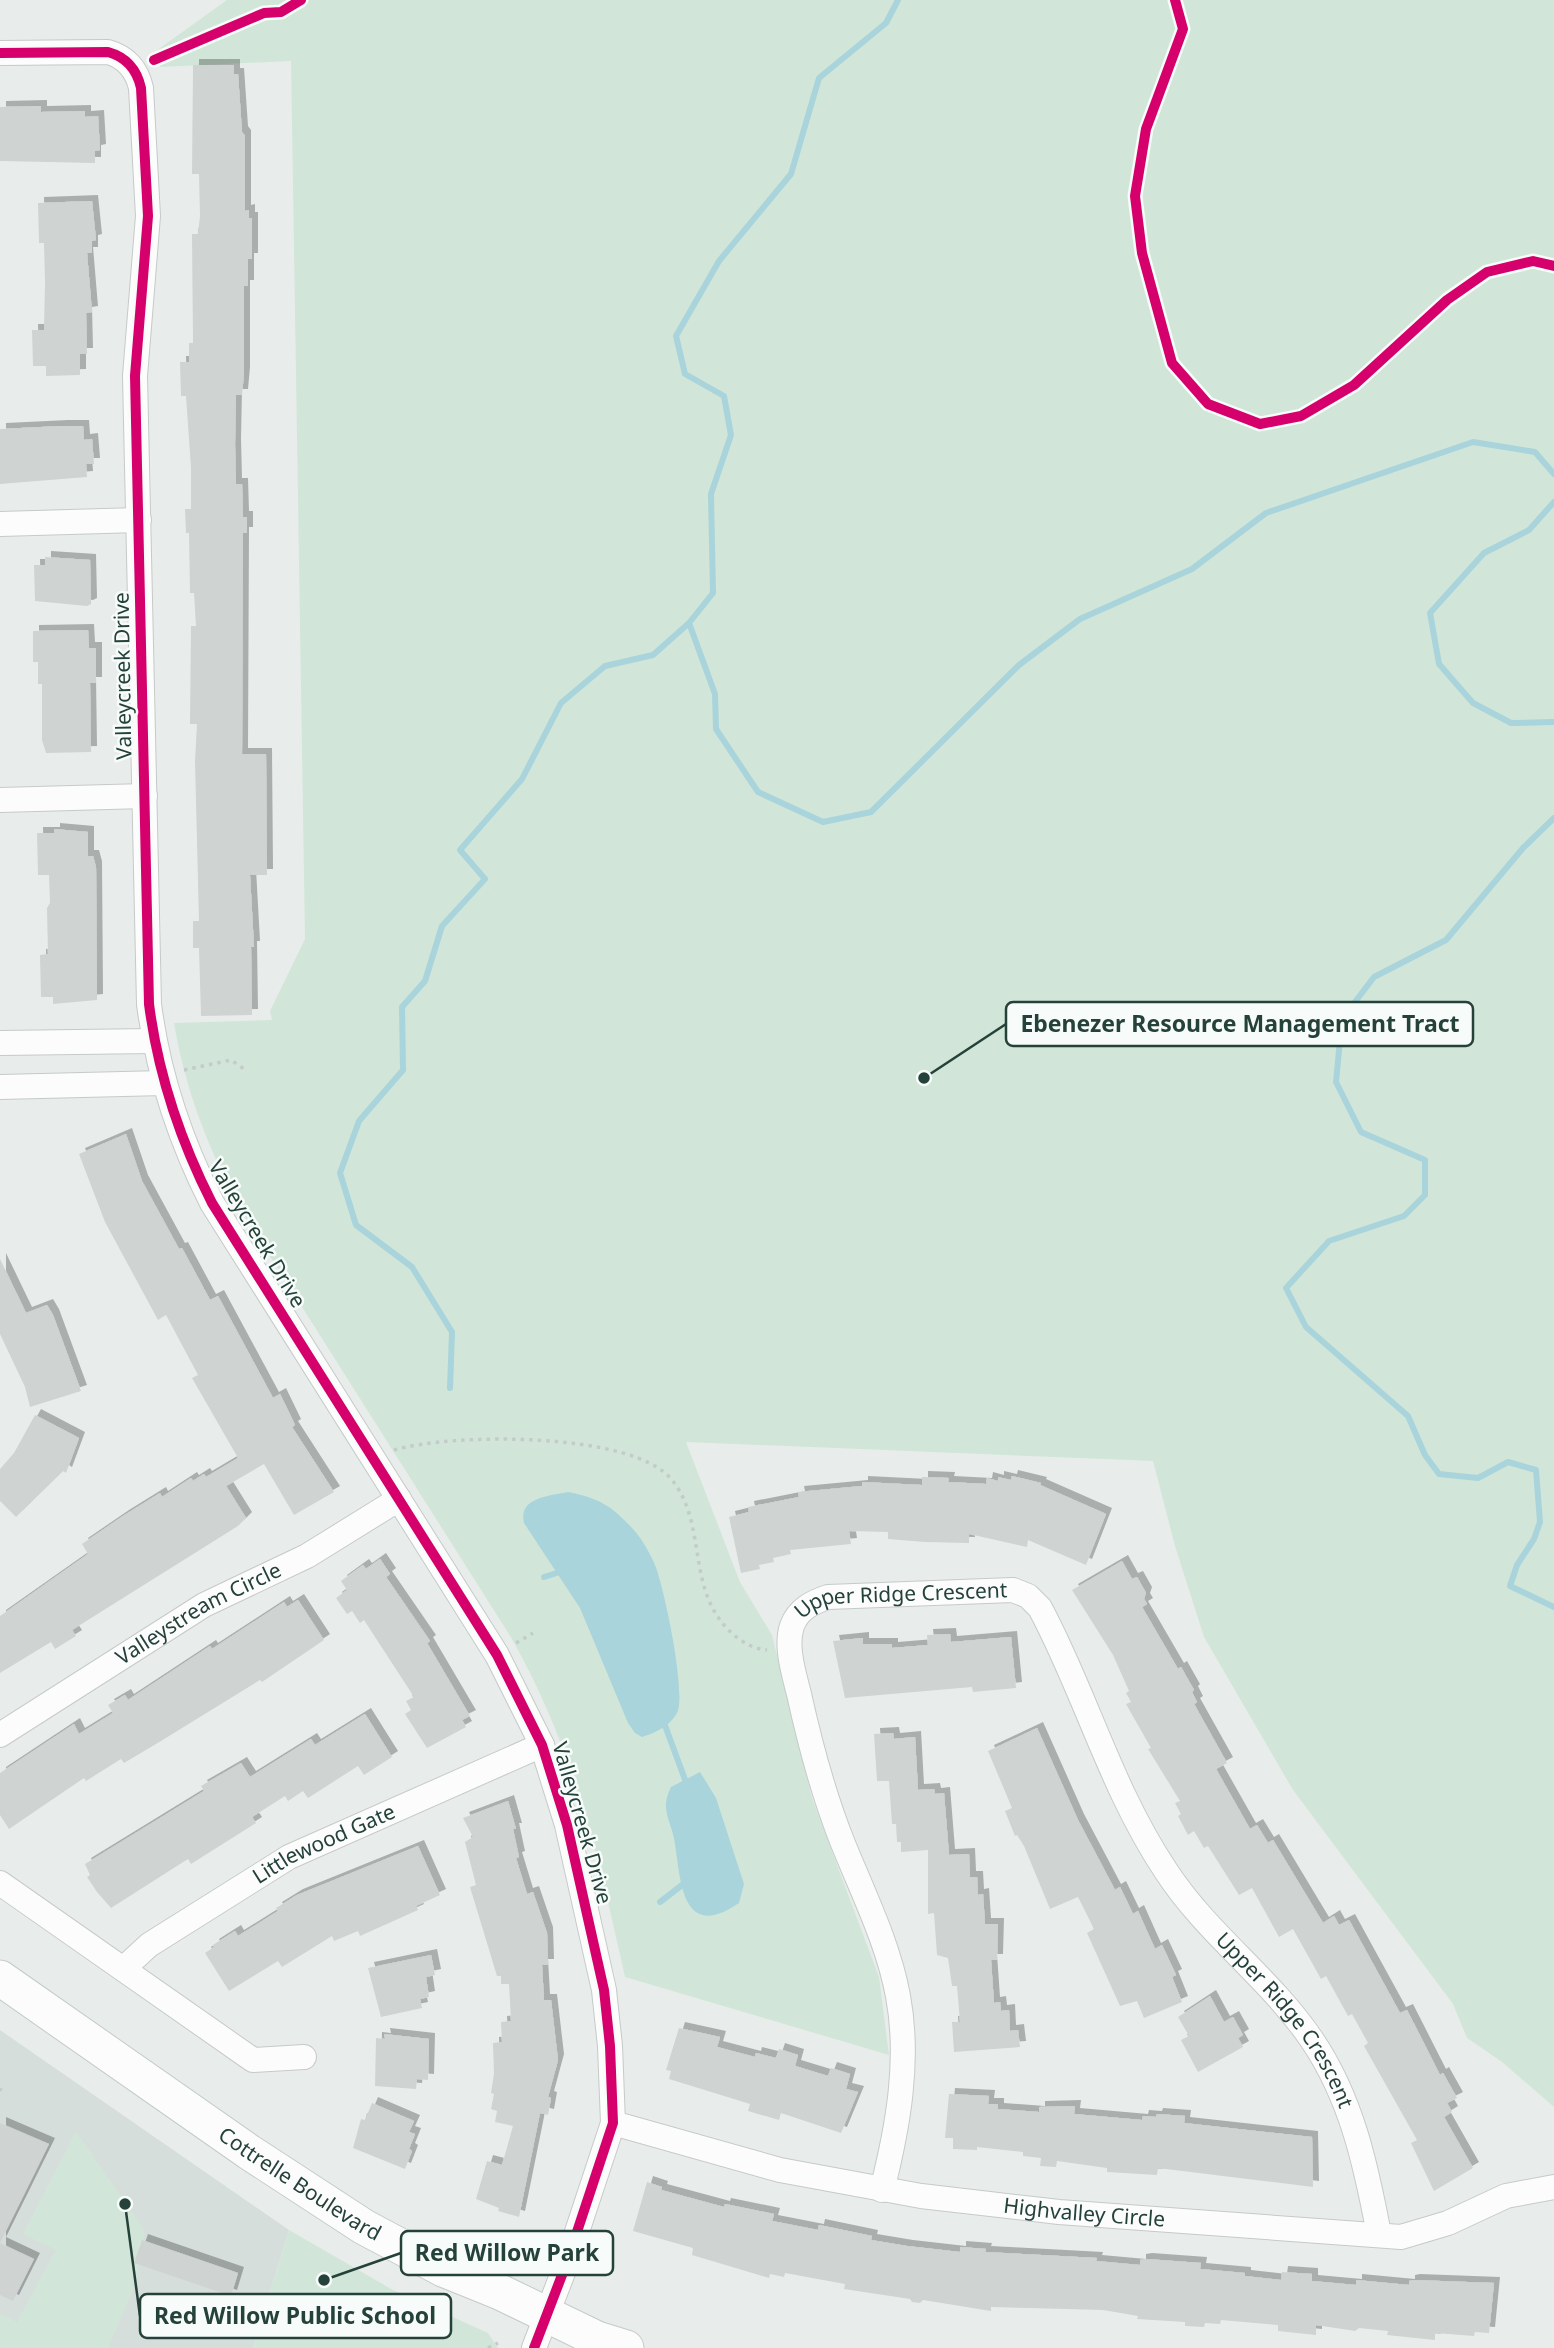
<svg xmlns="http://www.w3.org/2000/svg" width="1554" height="2348" font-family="'Noto Sans',sans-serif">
<defs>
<filter id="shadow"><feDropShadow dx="6" dy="-6" stdDeviation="0" flood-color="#0004"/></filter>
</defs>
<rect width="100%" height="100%" fill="#e8edeb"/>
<path fill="#d6dedb" d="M0,2030L289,2230L253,2348H0Z"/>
<path fill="#d1e6d8" d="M227,0H1554V2107L1502,2062L1467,2038L1453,2004L1293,1790L1204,1637L1175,1546L1153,1461L686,1442L740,1582L772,1635L812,1798L879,1977L889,2055L625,1977C598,1855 574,1749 512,1639L242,1212C210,1153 185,1090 174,1023L272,1020L270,1011L305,939L291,61L160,67L153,53Z
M76,2132L145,2231L134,2287L108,2348H0V2314L17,2322L56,2250L23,2234Z
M289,2230L393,2290L488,2333L498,2348H253Z"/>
<path fill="#a9d4db" d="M568,1492C598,1498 611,1505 632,1528C641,1537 650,1553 655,1565C664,1587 687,1694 677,1713C670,1726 655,1733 642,1737L635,1733L628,1723L580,1608L524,1523C518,1497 550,1496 568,1492Z
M700,1772L716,1798L744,1884L739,1903C683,1941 681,1885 675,1844C672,1821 659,1811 671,1787Z"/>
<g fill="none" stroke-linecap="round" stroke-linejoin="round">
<path stroke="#a9d4db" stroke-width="6" d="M1554,502L1529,530L1484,553L1430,613L1439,664L1473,703L1511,723L1554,722
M689,623L715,694L716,729L758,792L823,822L871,812L1019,665L1080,619L1192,569L1266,513L1473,442L1535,452L1554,474
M1554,818L1523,848L1446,940L1374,977L1342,1019L1336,1082L1361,1132L1425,1160V1195L1404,1216L1329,1241L1286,1288L1306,1327L1408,1416L1425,1455L1439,1474L1478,1478L1508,1462L1536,1470L1540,1522L1534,1539L1517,1565L1510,1586L1554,1607
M450,1388L452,1332L412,1267L356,1225L340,1173L359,1121L403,1070L402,1007L425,981L442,926L485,879L460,850L522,779L561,703L605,666L653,655L689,623L713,593L711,494L731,435L724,396L685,374L676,336L719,261L791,174L819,78L886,23L898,0
M544,1577L563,1571
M663,1720L687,1785
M660,1902L686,1882"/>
</g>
<path fill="#cfd4d2" filter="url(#shadow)" d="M193,65H234V74H238L242,132L245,136V211L249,210V218H252V259H248V286H244V373L242,395H236L235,444L236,484H242L243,517H247V533H243L242,754H266L267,875H250L254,947H251L252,1015L201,1016L199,948H193V921H199L195,761L197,724H190L191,626H196L194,593H190L189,533H186L185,509H191V468L186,396H181L180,362H189V343H193L192,234H198L200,216L199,174H192Z
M41,106V112L85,111V117L98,116L100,150L95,151V163L0,161V107Z
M92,201L96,240L92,241V253H87L92,312L86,313L87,354H80V375L46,376V366H33L32,330H44L45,281L44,243H39L38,203Z
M62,426H83L84,440L92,439L94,464H86L87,477L0,484V429Z
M45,557L90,560L91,604L87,606L35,601L34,565H45Z
M88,630L89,648H96V683H90L91,752L46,753L42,740V684H38V662H33V631Z
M54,829L88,832V856H93L96,867L97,1000L53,1004V997H41L40,955L48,954L47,908L50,903L49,875H38L37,833H54Z
M126,1134L142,1181L179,1249L182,1248L210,1300L218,1296L273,1398L280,1394L295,1425L292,1427L334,1492L294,1515L264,1464L226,1486L246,1518L238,1526L72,1630L76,1636L55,1649L51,1642L0,1673V1616L88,1554L82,1544L123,1516L160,1493L162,1497L191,1478L193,1481L204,1474L206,1477L238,1458L192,1378L198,1375L166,1315L158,1320L105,1222L79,1154Z
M0,1259L26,1313L47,1305L53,1315L81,1391L30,1407L25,1387L0,1334Z
M35,1415L79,1438L66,1473L63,1471L16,1517L0,1501V1469L14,1453Z
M1012,1476L1041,1483L1040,1485L1106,1514L1086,1565L1028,1540L1027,1547L969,1534V1543L925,1542L888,1539V1532L849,1531L851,1544L790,1550L791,1554L773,1558L774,1562L759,1565L760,1569L741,1573L729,1517L749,1512L748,1507L799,1497L798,1492L862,1486V1482L922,1485V1477L949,1478L948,1482L986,1484L987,1478L998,1481V1477L1011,1480Z
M380,1559L390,1574L386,1577L430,1641L427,1643L470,1716L462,1720L466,1727L427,1748L405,1714L411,1710L406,1701L414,1697L364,1620L360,1623L352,1611L347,1614L336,1598L347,1590L341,1581L363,1565L366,1569Z
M1122,1561L1132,1579L1137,1577L1146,1593L1144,1599L1147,1604L1142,1607L1178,1669L1181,1667L1194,1690L1192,1692L1197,1702L1194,1704L1227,1763L1216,1769L1250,1829L1257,1825L1268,1843L1273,1840L1323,1923L1334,1916L1339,1925L1349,1920L1400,2013L1407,2010L1440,2075L1443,2073L1457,2098L1447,2103L1452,2112L1444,2117L1473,2168L1434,2191L1411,2143L1417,2140L1364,2046L1368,2043L1352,2014L1348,2016L1326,1976L1321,1979L1293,1929L1279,1937L1252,1888L1239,1895L1208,1846L1204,1848L1194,1831L1188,1835L1178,1816L1181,1814L1175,1803L1180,1801L1148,1749L1151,1748L1126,1704L1131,1702L1126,1693L1129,1691L1113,1655L1072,1590Z
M298,1600L324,1640L262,1682L260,1680L161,1741L124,1763L121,1759L86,1781L84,1778L9,1829L0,1815V1773L74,1724L79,1734L113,1713L108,1705L125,1695L128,1700L210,1646L212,1649L284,1602L287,1607Z
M950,1634L951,1642L1011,1637L1016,1688L973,1692L972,1687L845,1698L833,1641L863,1638V1644H892V1648L928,1645L927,1635Z
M365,1714L392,1757L364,1775L358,1766L308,1798L303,1791L288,1801L285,1796L252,1817L256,1823L191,1864L188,1859L111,1908L97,1892L87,1877L90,1875L85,1864L204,1791L201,1786L241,1763L250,1777L311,1739L315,1745Z
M1037,1728L1078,1820L1115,1890L1120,1887L1133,1914L1138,1911L1155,1949L1162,1945L1176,1975L1172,1977L1182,2002L1144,2018L1137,2001L1120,2006L1087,1933L1094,1929L1078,1897L1050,1909L1024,1846L1017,1835L1015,1836L1005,1811L1012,1808L988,1751Z
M893,1733L894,1739L915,1737L918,1790L934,1789L935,1794L944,1793L949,1855L969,1854L970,1877H977L978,1895L983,1894L985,1924H998L997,1960H991L994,2003L1000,2002L1001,2011L1009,2010L1010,2031L1018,2030L1020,2047L954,2052L952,2022H960L957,1986H952L948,1958L937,1955L934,1913L928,1914V1850L901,1852V1842H897L896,1824H892L889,1781H877L874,1734Z
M508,1801L516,1829H513L519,1857L516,1858L527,1894L533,1892L547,1933L548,1965H542L544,2000H551L558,2060L548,2097L551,2098L548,2115L540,2113L519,2217L498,2211L499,2208L476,2199L487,2161L502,2165L513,2126L495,2122L497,2111L491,2109L494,2094L491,2093L494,2074L493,2043L502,2042L501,2022L511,2021L509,1984H501V1976H497L470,1887L476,1885L465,1842L473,1837L463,1818Z
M418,1846L440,1895L416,1906L418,1910L360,1936L358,1931L334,1941L332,1936L282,1967L278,1961L229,1991L205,1953L214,1947L213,1945L235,1931L238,1936L278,1911L276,1908L297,1895Z
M431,1955L435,1975L426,1977L429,1997L420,1999L422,2008L381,2017L368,1968Z
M1210,1996L1224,2022L1233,2017L1243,2035L1238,2038L1243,2047L1198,2072L1181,2040L1189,2036L1178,2017Z
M679,2028L720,2037L717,2047L755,2057L756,2053L776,2058L779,2049L798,2055L795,2066L828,2076L831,2068L850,2074L846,2089L858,2092L841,2133L781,2113L779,2120L748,2111L750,2104L669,2079L671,2071L666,2070Z
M384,2034L429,2039L428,2080L417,2079L416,2089L375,2086L376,2038L385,2039Z
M949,2094L989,2096L988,2104H998V2109L1039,2112V2107L1075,2106L1074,2114L1142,2120L1143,2116L1156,2117L1157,2114L1185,2116L1184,2123L1312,2137L1313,2187L1158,2168L1157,2175L1107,2172V2168L1057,2161L1056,2167L1040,2166L1041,2158L1023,2156V2152L977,2147V2150L953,2149V2138H945Z
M372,2103L414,2121L409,2132L415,2134L409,2149L412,2151L405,2169L353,2148L361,2119L365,2120Z
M0,2123L49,2144L0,2243L34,2259L13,2301L0,2295Z
M647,2182L662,2187L661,2190L724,2207L725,2204L774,2214L772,2221L818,2230L819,2225L872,2236L871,2240L907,2246L960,2252V2247L986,2249L985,2252L1097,2258L1096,2261L1140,2265V2260L1146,2259L1201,2263L1200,2269L1245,2273V2276L1281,2280L1282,2272L1312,2274V2281L1356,2285V2280L1409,2285V2281L1414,2280L1494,2283L1489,2333L1475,2332L1474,2336L1435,2333V2340L1387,2335L1388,2331L1359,2328L1355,2331L1316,2325V2335L1278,2331V2325L1221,2320L1220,2324L1205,2323L1204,2327L1185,2326V2322L1137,2319L1138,2316L1103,2310L991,2307V2311L923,2300L920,2303L912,2302L910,2299L844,2289L845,2284L785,2273L784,2277L770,2274L769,2278L692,2255L693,2248L633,2231Z
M142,2240L238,2273L231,2296L134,2263Z"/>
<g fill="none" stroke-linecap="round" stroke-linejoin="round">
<defs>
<g id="street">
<path d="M0,53L108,52C126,57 137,70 141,88L148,216L135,376L149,1004C158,1074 180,1140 212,1203L497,1655L542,1745L567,1825L604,1990L610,2046L613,2123L567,2262L534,2348"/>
<path d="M0,524L139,520"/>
<path d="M0,800L145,796"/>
<path d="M0,1043L153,1041"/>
<path d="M0,1087L164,1083"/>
<path id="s1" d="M0,1735L204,1605L307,1556L399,1499"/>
<path d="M0,1883L253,2060L304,2057"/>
<path id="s2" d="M123,1969L149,1945L289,1857L542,1745"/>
<path id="s3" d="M613,2123L780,2170L921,2196L1059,2212L1401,2237L1448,2223L1506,2196L1554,2187"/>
<path id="s4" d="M882,2190C898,2127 910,2060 898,1996C888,1942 862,1891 842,1841C823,1793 810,1744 799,1694C794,1674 785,1646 792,1626C798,1609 813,1602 828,1597L1013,1590L1028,1596L1040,1608C1086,1694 1111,1789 1166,1871C1207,1934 1270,1978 1312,2040C1352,2099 1366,2166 1379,2234"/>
</g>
<g id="secondary">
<path id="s5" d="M0,1978L249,2152L364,2227L443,2269L500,2292L597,2339L626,2348"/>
</g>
</defs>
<use href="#street" stroke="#c5cac8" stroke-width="26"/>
<use href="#secondary" stroke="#c3cbc8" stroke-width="37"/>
<path stroke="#c3ccca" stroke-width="3.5" stroke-dasharray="3.5 5" stroke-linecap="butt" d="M184,1070L231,1060L247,1071
M394,1450C451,1433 633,1431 672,1480C709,1526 684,1592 734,1635C743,1643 755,1649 767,1650
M516,1643L533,1633
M0,2089L2,2090
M488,2348L498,2343"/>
<use href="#street" stroke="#fcfcfc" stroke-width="24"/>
<use href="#secondary" stroke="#fcfcfc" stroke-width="35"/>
<defs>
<path id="cycleway" d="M1175,0L1183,29L1146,129L1135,196L1142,253L1172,363L1208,404L1260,424L1301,416L1354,385L1447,300L1487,272L1533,261L1554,266
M0,53L108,52C126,57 137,70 141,88L148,216L135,376L149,1004C158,1074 180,1140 212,1203L497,1655L542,1745L567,1825L604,1990L610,2046L613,2123L567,2262L534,2348
M154,60L264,13L281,12L301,0"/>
</defs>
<use href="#cycleway" stroke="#f7fbf9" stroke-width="15"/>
<use href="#cycleway" stroke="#d6006c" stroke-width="10"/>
</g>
<g text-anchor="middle" stroke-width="5" stroke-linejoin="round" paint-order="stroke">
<g font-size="21" fill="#24423a" stroke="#f7fbf9">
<text transform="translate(123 676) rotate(-91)" y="7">Valleycreek Drive</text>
<text transform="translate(257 1234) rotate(59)" y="7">Valleycreek Drive</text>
<text dy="7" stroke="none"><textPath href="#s4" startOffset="704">Upper Ridge Crescent</textPath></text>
<text dy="7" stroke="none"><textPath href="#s1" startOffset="233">Valleystream Circle</textPath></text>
<text transform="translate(582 1823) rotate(74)" y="7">Valleycreek Drive</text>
<text dy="7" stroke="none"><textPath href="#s2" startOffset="238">Littlewood Gate</textPath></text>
<text dy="7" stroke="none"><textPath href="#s4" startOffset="1334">Upper Ridge Crescent</textPath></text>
<text dy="7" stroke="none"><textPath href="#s5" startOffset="364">Cottrelle Boulevard</textPath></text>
<text dy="7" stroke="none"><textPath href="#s3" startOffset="481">Highvalley Circle</textPath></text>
</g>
</g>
<path fill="none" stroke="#24423a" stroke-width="2.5" d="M924 1078L1006 1024M324 2280L401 2253M125 2204L140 2316"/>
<g fill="#24423a" stroke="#f7fbf9" stroke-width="2.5">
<circle cx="924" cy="1078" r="7"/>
<circle cx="324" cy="2280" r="7"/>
<circle cx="125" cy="2204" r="7"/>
</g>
<g fill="#f7fbf9" stroke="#24423a" stroke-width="2.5">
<rect x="1006" y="1002" width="467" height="44" rx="7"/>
<rect x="401" y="2231" width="212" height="44" rx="7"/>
<rect x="140" y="2294" width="311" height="44" rx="7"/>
</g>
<g font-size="23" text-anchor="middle" font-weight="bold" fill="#24423a">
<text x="1240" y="1032">Ebenezer Resource Management Tract</text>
<text x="507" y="2261">Red Willow Park</text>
<text x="295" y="2324">Red Willow Public School</text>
</g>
</svg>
